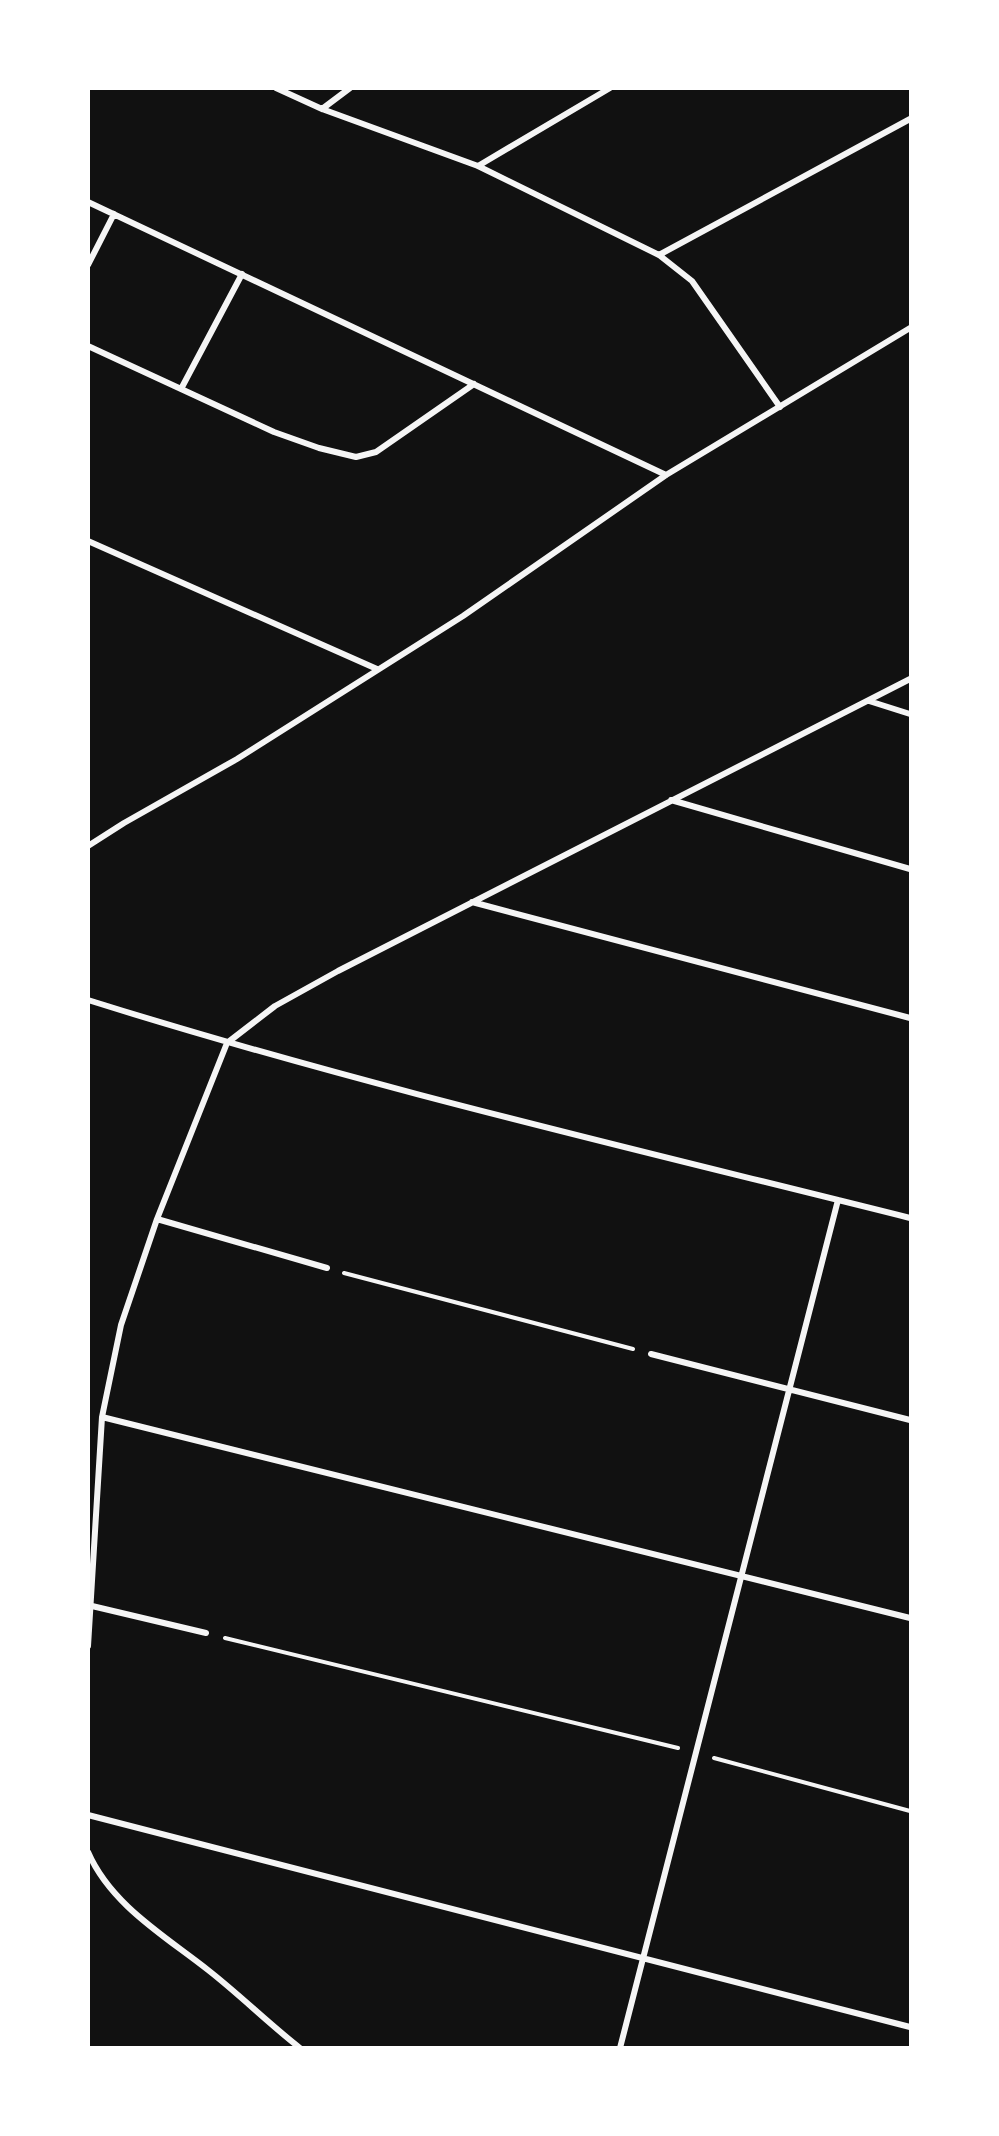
<svg xmlns="http://www.w3.org/2000/svg" width="999" height="2136" font-family="'Fira Sans',sans-serif">
<rect width="100%" height="100%" fill="#111"/>
<g fill="none" stroke-linecap="round" stroke-linejoin="round">
<path stroke="#f5f5f5" stroke-width="4" d="M344,1273L633,1349
M225,1638L678,1748
M714,1758L910,1811"/>
<path stroke="#f5f5f5" stroke-width="6" d="M276,88L322,109L478,166L659,255L692,281L780,407
M322,109L350,88
M478,166L610,88
M88,202L666,475
M659,255L910,119
M88,265L114,214
M88,346L274,432L319,448L356,457L376,452L474,384
M181,389L242,274
M88,541L377,669
M869,701L910,714
M671,800L910,869
M88,846L124,823L237,759L463,616L666,475L910,328
M472,902L910,1018
M88,1000C359,1085 635,1149 910,1218
M157,1219L327,1268
M651,1354L910,1420
M102,1417L910,1618
M92,1606L206,1633
M88,1646L102,1417L121,1325L157,1219L227,1043L275,1006L338,971L910,679
M88,1815L910,2027
M88,1852C111,1905 165,1936 208,1970C240,1995 268,2023 300,2048
M620,2048L838,1200"/>
</g>
<rect width="999" height="2136" fill="none" stroke="#ffffff" stroke-width="180"/>
</svg>
